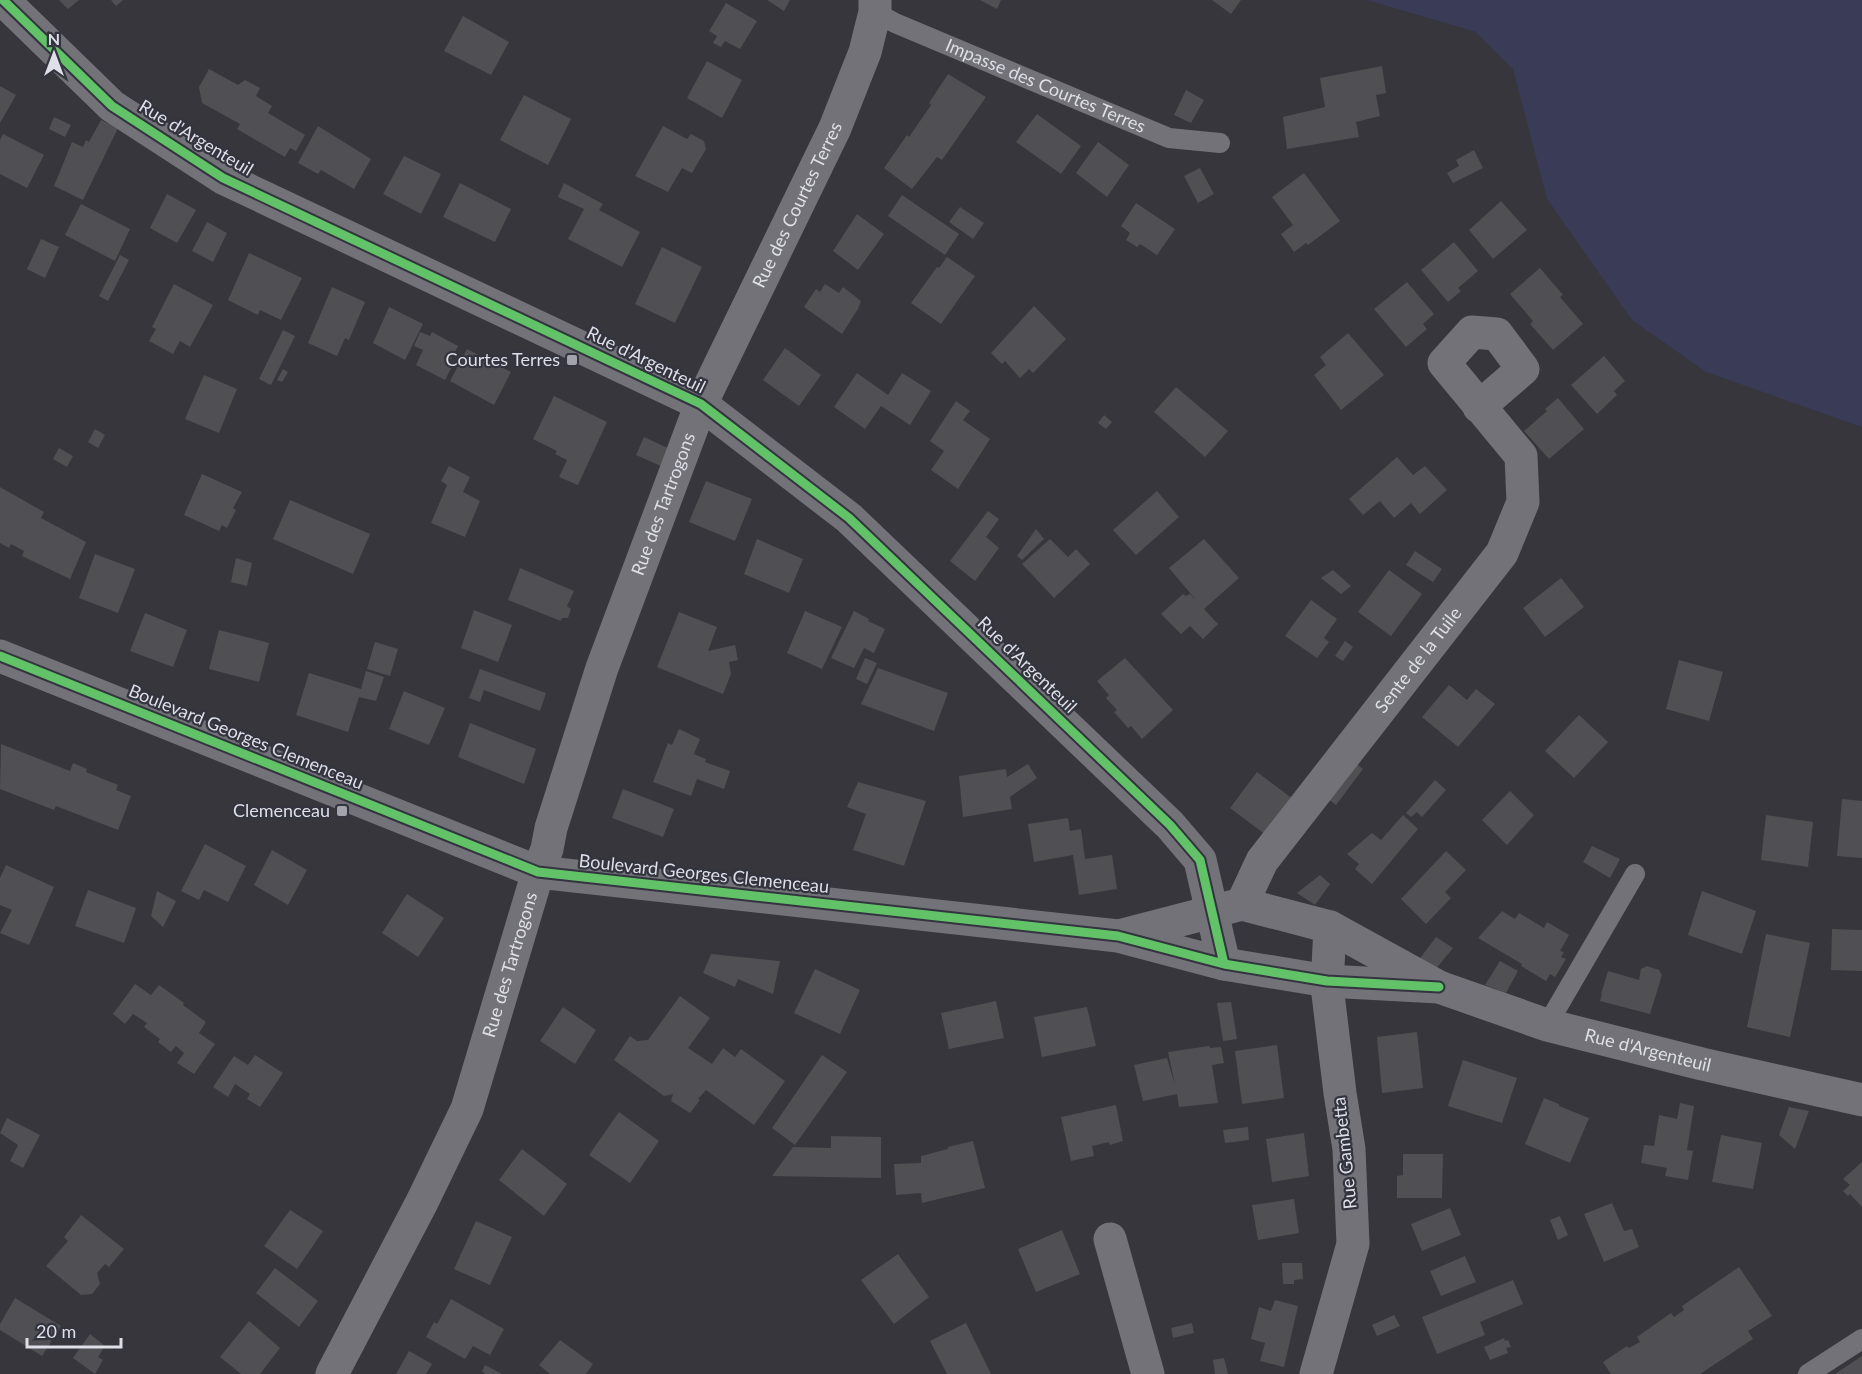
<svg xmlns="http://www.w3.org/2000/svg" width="1862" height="1374" font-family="Lato,sans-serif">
<rect width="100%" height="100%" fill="#36363c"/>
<path fill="#393b57" d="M1367,0H1862V427L1706,372L1632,320L1547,199L1513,69L1476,32Z"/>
<path fill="#4f4f54" d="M59,0H79L68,9Z
M111,0H123L116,6Z
M767,0H790L784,11Z
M980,0H1001L997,9Z
M1212,0H1241L1231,14Z
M726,3L757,21L740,49L725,41L721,47L713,43L717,36L709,31Z
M463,16L509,42L491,75L444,51Z
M707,61L742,80L722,118L687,98Z
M1382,66L1386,93L1376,95L1380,116L1356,122L1359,137L1287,149L1283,117L1325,107L1320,78Z
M209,69L238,85L245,80L260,88L256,96L272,106L268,113L305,135L296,151L290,148L285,157L237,129L240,124L202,103L199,87Z
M948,74L986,97L942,160L937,157L912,189L884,168L907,135L909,137L931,105L929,103Z
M0,86L16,95L0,123Z
M1186,90L1204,100L1191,123L1174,115Z
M524,95L571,119L548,165L500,140Z
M1037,114L1081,146L1061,174L1016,142Z
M54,117L71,125L65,137L49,129Z
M101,120L118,128L83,200L54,186L72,142L83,147L86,140L89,142Z
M318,126L371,159L354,189L321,170L318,174L298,163Z
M663,126L687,139L691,134L704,141L706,149L692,173L682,168L668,192L635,176Z
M3,134L44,155L27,188L0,174V140Z
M1098,142L1129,165L1107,197L1076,173Z
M1474,150L1483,168L1453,183L1447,173L1459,166L1456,160Z
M404,156L441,174L421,214L383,194Z
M1200,168L1214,194L1198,203L1184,176Z
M1304,173L1340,221L1308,245L1306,243L1294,252L1281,234L1293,225L1272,197Z
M460,183L511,209L495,242L443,217Z
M564,183L603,204L599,210L640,232L622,267L568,239L584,209L558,197Z
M167,194L196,210L177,243L150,228Z
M902,195L959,234L945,255L888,216Z
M1501,201L1527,230L1493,259L1469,230Z
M1136,203L1175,229L1157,255L1140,244L1137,247L1126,240L1130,233L1121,226Z
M81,204L130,229L115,261L65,235Z
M960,207L984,223L973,239L949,222Z
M857,214L884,234L858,270L833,251Z
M207,222L227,233L213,262L192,251Z
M41,239L59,247L45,278L27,269Z
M1454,242L1478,271L1458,288L1461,291L1448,302L1421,270Z
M662,247L702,267L675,323L635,304Z
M249,253L302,278L281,320L260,310L258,315L228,300Z
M120,255L129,260L108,301L99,296Z
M947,257L975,276L941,324L911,303L937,267L939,268Z
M1540,268L1563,295L1560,297L1583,324L1553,350L1530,324L1533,321L1510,294Z
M1407,282L1434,314L1423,324L1427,329L1406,347L1374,309Z
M174,284L213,305L190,347L180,341L173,354L149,341L156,329L152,327Z
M825,284L839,293L843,287L861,301L858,309L842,334L804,307L816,289L820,292Z
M332,287L365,302L349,340L345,338L337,356L308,343Z
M1034,306L1066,339L1033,373L1029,369L1020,378L1005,361L1002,364L991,353Z
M389,307L423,324L405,360L373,343Z
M283,330L295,336L271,385L259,379Z
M420,332L430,336L432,332L458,346L449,363L453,365L445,380L416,365L423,350L414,346Z
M1348,333L1384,375L1341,410L1314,375L1326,365L1320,357Z
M785,348L821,375L799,406L763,380Z
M467,349L511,372L494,405L450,381Z
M1604,356L1625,381L1614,391L1617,395L1597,414L1571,385Z
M283,369L288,372L282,382L277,380Z
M857,373L888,395L902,373L931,391L910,425L881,406L865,429L834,407Z
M204,375L237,389L219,433L185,419Z
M1176,387L1228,431L1205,457L1154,412Z
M554,396L607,422L578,485L559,477L567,460L555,454L557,451L533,439Z
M1558,398L1584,429L1549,459L1524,431L1547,411L1545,409Z
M956,401L970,411L963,420L990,439L958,489L931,470L944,451L930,441Z
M1104,415L1112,422L1106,429L1098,423Z
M95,429L105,435L98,448L88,442Z
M644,437L670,449L663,467L636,455Z
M59,448L73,456L67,467L53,459Z
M1397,457L1413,475L1425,466L1447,490L1420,514L1411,503L1394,518L1380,501L1363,515L1349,499Z
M449,466L470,477L463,492L480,501L465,537L431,523L447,485L441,481Z
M202,474L242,492L233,508L236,510L227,528L222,525L219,531L184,515Z
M706,481L752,499L735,541L689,522Z
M0,487L44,512L41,518L86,542L70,579L22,556L24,551L11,544L9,548L0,543Z
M1157,491L1179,517L1136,555L1113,530Z
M290,500L370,534L353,574L273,539Z
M988,511L999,519L986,537L999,548L975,581L950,561Z
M1036,529L1044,539L1022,560L1017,556Z
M757,539L803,559L789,593L744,574Z
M1050,539L1068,557L1076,549L1090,564L1054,598L1022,564Z
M1204,539L1239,578L1204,609L1218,624L1203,639L1190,626L1181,634L1161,614L1183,594L1186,596L1190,594L1196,600L1169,568Z
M1415,551L1442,569L1433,582L1406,565Z
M95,554L135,569L118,613L79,598Z
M236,558L252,563L247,586L231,582Z
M520,568L574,591L567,606L571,609L568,618H562L561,621L508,600Z
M1333,570L1351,586L1341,594L1321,578Z
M1389,570L1422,594L1391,636L1358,612Z
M1561,578L1584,607L1545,637L1523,608Z
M1311,600L1337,619L1324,638L1329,642L1317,658L1285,636Z
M474,610L512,625L498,662L461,648Z
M805,611L842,627L822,669L787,653Z
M854,611L869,619L868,621L885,629L874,653L864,648L854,668L831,658Z
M679,612L717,627L708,651L735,645L738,660L729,662L731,674L723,694L657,667Z
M145,613L187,630L173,667L130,651Z
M219,630L269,643L259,682L209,669Z
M1345,641L1353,647L1343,661L1335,656Z
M375,642L398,649L390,676L367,669Z
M865,658L877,663L867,684L856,679Z
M1125,658L1173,710L1142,739L1131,726L1128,728L1114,712L1117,710L1106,698L1109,695L1097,681Z
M1679,660L1723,672L1709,721L1666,709Z
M878,668L948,693L934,731L861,704Z
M480,669L546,693L540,711L484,690L480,702L469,698Z
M366,671L384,677L376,701L359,697L348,732L296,715L309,673L361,689Z
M1449,685L1467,700L1476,689L1495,704L1458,747L1422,717Z
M404,691L445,708L429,745L389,729Z
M1579,715L1608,742L1574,778L1545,751Z
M470,723L536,749L524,784L458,757Z
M679,729L700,739L694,754L706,759L705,762L730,771L724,789L697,779L691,796L653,782L668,743L672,745Z
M1,744L70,771L73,763L87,769L86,772L118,785L116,790L131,796L118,830L56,806L54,810L0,789Z
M1352,760L1363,769L1336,805L1324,796Z
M1028,764L1037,778L1010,797L1012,809L963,817L959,776L1006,769L1007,777Z
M1257,772L1293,799L1266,835L1230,808Z
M1435,780L1446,790L1422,817L1417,812L1411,817L1406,813Z
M858,782L926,801L904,866L853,850L866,814L847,807Z
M623,789L674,809L663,837L612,818Z
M1510,791L1534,815L1507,845L1482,820Z
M1842,799L1862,801V858L1837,856Z
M1403,815L1418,829L1372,884L1355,869L1359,864L1347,854L1372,833L1381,840Z
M1766,815L1813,822L1808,867L1761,860Z
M1068,818L1070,831L1081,829L1085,859L1112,855L1117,889L1079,895L1073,855L1034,862L1028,824Z
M205,844L246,866L228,902L204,890L199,900L181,891Z
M1592,846L1620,859L1610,878L1583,862Z
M272,850L307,870L288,905L254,885Z
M1446,851L1466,870L1445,892L1451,898L1426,924L1401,899Z
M6,865L54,887L29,945L0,933L12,910L0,905V878Z
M1320,875L1330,884L1315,905L1297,893Z
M88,890L136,908L124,943L75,926Z
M157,891L176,901L163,927L151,916Z
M1702,891L1756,911L1742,954L1688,935Z
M407,894L444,918L418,957L382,933Z
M1502,911L1515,919L1519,913L1544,928L1547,922L1569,935L1560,951L1564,952L1561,957L1566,959L1555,977L1550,974L1546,981L1521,966L1522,964L1478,938Z
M1832,929L1862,930V971L1831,970Z
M1766,934L1810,943L1790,1037L1747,1027Z
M1436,937L1453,948L1435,970L1418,961Z
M711,954L780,961L773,994L738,979L735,987L703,973Z
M1500,961L1518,971L1506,993L1485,985Z
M1647,966L1659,970L1662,975L1650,1014L1600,1001L1602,994H1601L1608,971L1639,980L1641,969Z
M815,969L860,990L840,1034L794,1013Z
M135,984L151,995L159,985L184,1003L183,1005L206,1022L199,1033L215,1044L194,1074L177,1063L184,1053L176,1046L171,1052L158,1042L160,1039L144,1027L147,1023L133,1014L125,1024L113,1014Z
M680,996L710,1018L688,1048L712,1064L723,1048L735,1057L741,1049L785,1081L754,1125L706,1090L698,1099L700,1100L690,1113L671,1101L673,1094L664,1096L614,1060L630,1036L637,1041L648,1040Z
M996,1001L1004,1038L949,1049L941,1013Z
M1231,1002L1237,1039L1223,1041L1217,1003Z
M563,1007L596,1030L575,1064L540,1041Z
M1087,1007L1096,1046L1042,1057L1034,1017Z
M1417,1032L1423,1088L1382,1093L1377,1037Z
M1277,1045L1284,1098L1242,1104L1235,1051Z
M1209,1046L1210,1048L1221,1047L1224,1063L1212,1065L1218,1103L1179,1107L1177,1094L1143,1101L1134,1065L1167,1058L1175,1085L1168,1052Z
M255,1055L283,1073L260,1107L247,1099L250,1094L235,1084L228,1097L213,1087L234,1056L248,1065Z
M822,1055L847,1072L795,1145L772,1128Z
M1463,1060L1517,1078L1502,1123L1448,1106Z
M1544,1098L1559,1104V1106L1589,1118L1570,1163L1525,1144Z
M1680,1103L1694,1106L1687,1150L1693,1151L1688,1180L1665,1176L1667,1168L1641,1163L1644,1145L1654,1146L1659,1115L1677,1119Z
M1116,1105L1123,1141L1110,1145L1109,1142L1092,1146L1094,1156L1071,1161L1061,1117Z
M1789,1107L1809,1111L1795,1149L1779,1135Z
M619,1112L659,1141L630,1183L589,1155Z
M7,1118L40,1135L23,1168L10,1161L18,1145L0,1133Z
M1248,1127L1249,1140L1225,1143L1223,1130Z
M1304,1133L1309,1176L1272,1182L1266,1139Z
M1721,1135L1762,1143L1753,1189L1712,1182Z
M831,1136L881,1137V1178L772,1176L793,1147L831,1148Z
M973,1141L985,1188L922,1203L921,1193L896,1195L894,1164L921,1163V1156L948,1149V1147Z
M522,1149L567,1184L544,1216L499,1180Z
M1403,1154H1443L1442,1198H1397V1176L1403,1175Z
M1862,1162V1207L1850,1194L1848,1196L1843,1191L1850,1185L1843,1179Z
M1294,1199L1299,1233L1258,1240L1252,1205Z
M1612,1203L1624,1231L1632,1229L1639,1247L1604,1262L1584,1214Z
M1450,1208L1461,1235L1422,1251L1411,1224Z
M290,1210L323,1231L297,1269L264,1246Z
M81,1215L124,1249L109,1267L105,1264L97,1273L100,1284L92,1294L81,1295L46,1266L68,1241L64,1237Z
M1560,1216L1568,1235L1558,1240L1550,1220Z
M476,1221L512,1237L490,1285L454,1269Z
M1062,1230L1080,1274L1036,1292L1018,1249Z
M898,1254L929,1297L894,1324L861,1280Z
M1465,1256L1476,1282L1441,1296L1430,1271Z
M1282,1263H1302L1303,1279L1294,1280V1284H1283Z
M1739,1267L1772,1316L1748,1331L1753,1339L1700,1374H1611L1603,1362L1627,1346L1629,1348L1640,1342L1637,1337L1671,1313L1674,1317L1684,1310L1682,1306Z
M275,1268L318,1301L299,1327L256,1293Z
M1513,1280L1523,1304L1480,1322L1485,1335L1437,1354L1422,1317Z
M15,1298L61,1326L42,1356L0,1330V1324Z
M451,1299L504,1329L490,1355L473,1346L465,1359L426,1337L434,1322L437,1324Z
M1275,1300L1298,1306L1284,1367L1260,1361L1265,1343L1251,1339L1259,1307L1271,1311Z
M1394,1315L1400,1326L1377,1336L1372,1325Z
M249,1321L280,1348L260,1374H241L220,1357Z
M966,1323L991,1374H947L930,1341Z
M1192,1323L1194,1333L1173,1338L1171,1328Z
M90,1334L105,1346L98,1357L103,1360L95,1374L73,1358Z
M1504,1338L1505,1341L1508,1340L1511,1347L1506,1348L1508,1353L1490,1360L1484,1347Z
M560,1340L593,1364L586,1374H550L539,1365Z
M409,1351L432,1364L426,1374H396Z
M1862,1356V1374H1835Z
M1224,1358L1228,1374H1215L1213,1360Z
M485,1365L502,1374H485L482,1371Z"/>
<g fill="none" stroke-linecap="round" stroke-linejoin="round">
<g stroke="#727278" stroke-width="20">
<path id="s1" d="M875,12L895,23L1169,138L1220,143"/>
<path d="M1547,1025L1635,874"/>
<path d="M1808,1374L1862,1339"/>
</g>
<g stroke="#727278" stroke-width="33">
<path d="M3,0L112,106L223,178L701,404L849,518L1170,825L1200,860L1224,964"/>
<path id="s2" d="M1242,904L1262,861L1502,553L1523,502L1521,456L1444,363L1472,332L1497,334L1523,369L1479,407"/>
<path d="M1110,1239L1148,1374"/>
<path id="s3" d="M332,1374L422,1202L467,1109L538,872L547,849L551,828L602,668L701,404L835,128L865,52L875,12V0"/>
<path d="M1316,1374L1353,1244L1349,1149L1340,1093L1327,986L1330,927"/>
</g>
<g stroke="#727278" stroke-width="33">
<path d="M0,656L538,872L1118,936L1224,964L1327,981L1439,987"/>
<path id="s4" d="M1119,936L1242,904L1330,927L1439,987L1547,1025L1702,1064L1862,1100"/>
</g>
<defs>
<path id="cycleway" d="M3,0L112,106L223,178L701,404L849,518L1170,825L1200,860L1224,964
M0,656L538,872L1118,936L1224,964L1327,981L1439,987"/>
</defs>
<use href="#cycleway" stroke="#33343f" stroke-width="13"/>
<use href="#cycleway" stroke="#61c268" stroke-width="9"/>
</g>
<g fill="#a3a4ab" stroke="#33343f" stroke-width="2">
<rect x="566" y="354" width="12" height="12" rx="3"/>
<rect x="336" y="805" width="12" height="12" rx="3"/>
</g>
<g text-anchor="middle" stroke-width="4.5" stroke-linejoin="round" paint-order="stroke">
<g font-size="18" fill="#dedfe7" stroke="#33343f">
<text dy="6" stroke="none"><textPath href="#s1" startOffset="186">Impasse des Courtes Terres</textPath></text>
<text transform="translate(196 138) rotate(31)" y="6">Rue d'Argenteuil</text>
<text dy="6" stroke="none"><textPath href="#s3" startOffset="1262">Rue des Courtes Terres</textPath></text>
<text transform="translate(646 360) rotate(26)" y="6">Rue d'Argenteuil</text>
<text dy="6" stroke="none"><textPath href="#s3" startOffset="934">Rue des Tartrogons</textPath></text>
<text dy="6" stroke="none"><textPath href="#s2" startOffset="302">Sente de la Tuile</textPath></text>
<text transform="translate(1027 665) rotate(44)" y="6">Rue d'Argenteuil</text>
<text transform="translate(246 737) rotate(22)" y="6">Boulevard Georges Clemenceau</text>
<text transform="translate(704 874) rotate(6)" y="6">Boulevard Georges Clemenceau</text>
<text dy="6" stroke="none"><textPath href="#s3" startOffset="448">Rue des Tartrogons</textPath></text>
<text dy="6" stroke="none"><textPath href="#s4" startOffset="561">Rue d'Argenteuil</textPath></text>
<text transform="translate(1345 1153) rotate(-96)" y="6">Rue Gambetta</text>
</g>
<g font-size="18" fill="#dedfe7" stroke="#33343f" text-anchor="end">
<text x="560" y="366">Courtes Terres</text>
<text x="330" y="817">Clemenceau</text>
</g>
</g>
<g transform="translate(54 54)" stroke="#33343f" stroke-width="4.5" paint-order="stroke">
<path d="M0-4.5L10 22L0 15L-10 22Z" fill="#dedfe7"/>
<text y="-9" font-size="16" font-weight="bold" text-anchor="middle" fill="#dedfe7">N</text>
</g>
<path d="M27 1338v9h94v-9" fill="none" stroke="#dedfe7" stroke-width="3"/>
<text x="36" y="1338" font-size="18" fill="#dedfe7" stroke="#33343f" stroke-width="4.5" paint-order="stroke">20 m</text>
</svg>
